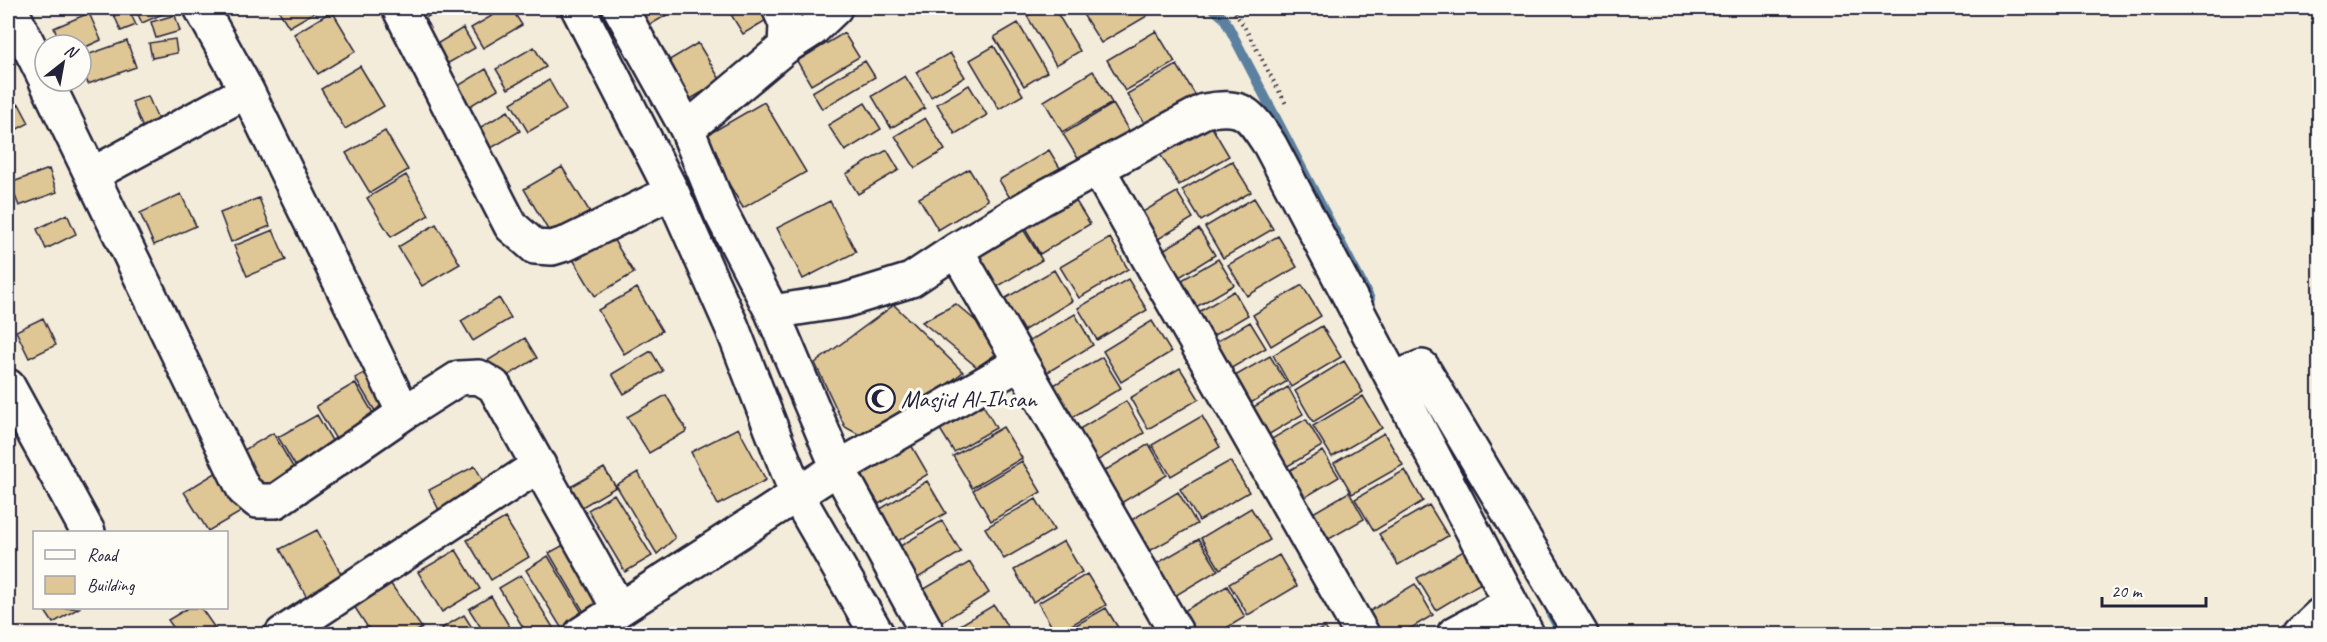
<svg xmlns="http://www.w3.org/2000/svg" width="2327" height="642" font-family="Caveat,sans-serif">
<rect width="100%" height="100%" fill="#f4ecda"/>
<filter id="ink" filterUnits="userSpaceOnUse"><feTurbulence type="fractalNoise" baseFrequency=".0167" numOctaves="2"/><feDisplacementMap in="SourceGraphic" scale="12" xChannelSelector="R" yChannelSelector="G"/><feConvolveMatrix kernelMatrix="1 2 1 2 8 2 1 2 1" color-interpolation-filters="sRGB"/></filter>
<g filter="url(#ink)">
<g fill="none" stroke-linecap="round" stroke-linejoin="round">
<path stroke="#5c81a0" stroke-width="10" d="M1212,8L1224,18L1370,299
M1551,614L1562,634"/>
</g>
<path fill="#dfc695" stroke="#22223b" stroke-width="1.5" d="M111,8H128L136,25L121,31Z
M135,8H164L167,12L142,23Z
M277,8H322L289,27Z
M405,8H443L415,24Z
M505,8H511L522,25L483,48L471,28Z
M628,8H679L641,30Z
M727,8H761L768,19L743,34Z
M1041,8H1054L1080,51L1056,65L1027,16Z
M1079,8H1142L1147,16L1101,43Z
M332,11L356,51L318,74L294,34Z
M89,13L101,40L81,49V45H62L54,28Z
M175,15L180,31L156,38L151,22Z
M1018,23L1047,72L1024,86L994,37Z
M463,28L475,48L436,70L425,51Z
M1156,31L1175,62L1125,91L1107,60Z
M844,33L859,57L811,85L797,61Z
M175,39L177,53L152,58L149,43Z
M127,41L136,67L88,84L81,64V57Z
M698,43L721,81L689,100L666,62Z
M994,46L1023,95L999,109L970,60Z
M534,47L546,67L508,89L496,69Z
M950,53L965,77L931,97L916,72Z
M865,61L875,77L822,109L812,92Z
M1177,65L1196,96L1146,126L1127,94Z
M360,66L384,106L345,129L321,89Z
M486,69L498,89L460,112L448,92Z
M1093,71L1112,103L1062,132L1044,101Z
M905,76L925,108L891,128L872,96Z
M549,80L566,110L528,132L511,103Z
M969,85L987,115L955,134L937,104Z
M148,96L161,127L145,133L132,102Z
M764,102L806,172L743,208L702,138Z
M865,103L881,129L845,151L828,125Z
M19,104L29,123L8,134V110Z
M1113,104L1132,136L1082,165L1063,134Z
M508,111L520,131L481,154L469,134Z
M925,118L945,150L915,168L895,136Z
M1210,124L1229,156L1179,185L1160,154Z
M385,131L408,170L370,193L346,153Z
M887,150L899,170L858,194L846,174Z
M1049,150L1068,181L1018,211L999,180Z
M1232,161L1251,192L1201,221L1182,190Z
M562,167L590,212L551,235L524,189Z
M49,169L57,192L19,206L10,183Z
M969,169L988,200L938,230L919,198Z
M406,175L429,215L391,237L367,198Z
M1177,192L1193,218L1150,244L1134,217Z
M1071,193L1090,224L1040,254L1021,222Z
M181,194L196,226L154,245L140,213Z
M259,198L270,226L231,242L220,213Z
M1254,198L1273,229L1223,258L1205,227Z
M830,201L856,252L803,279L777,228Z
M67,214L76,234L46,249L37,229Z
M436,224L460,264L422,286L398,247Z
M1023,229L1042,260L992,290L973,258Z
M1199,229L1215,255L1173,281L1156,254Z
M273,230L286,260L247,276L234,246Z
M610,234L634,273L595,296L571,256Z
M1278,236L1297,267L1247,296L1228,265Z
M1110,238L1128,269L1079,298L1060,267Z
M1218,259L1234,285L1191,310L1175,284Z
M1054,270L1072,301L1023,331L1004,299Z
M1128,279L1147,310L1097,340L1078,308Z
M1302,285L1321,316L1271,346L1253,315Z
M637,288L662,331L624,354L598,310Z
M1234,291L1248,315L1211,337L1197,313Z
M499,298L511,318L473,341L461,321Z
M956,304L1006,347L977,367L922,322Z
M894,305L963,372L873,442L845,427L815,363Z
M1075,314L1093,345L1043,375L1024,344Z
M43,318L56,345L29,358L16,331Z
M1152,321L1171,352L1121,382L1103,351Z
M1250,322L1266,348L1223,373L1207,347Z
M1322,326L1341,357L1291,387L1273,355Z
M525,338L537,358L499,381L487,361Z
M651,351L663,371L624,394L612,374Z
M1270,356L1286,382L1244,407L1228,380Z
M1102,357L1121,388L1071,418L1052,386Z
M1344,361L1363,392L1313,422L1295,391Z
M375,367L392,394L375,411L355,378Z
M1180,368L1199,399L1148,429L1130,398Z
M355,383L379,423L340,446L316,406Z
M1288,387L1303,414L1261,439L1245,412Z
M666,395L687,431L649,453L627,417Z
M1363,396L1382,428L1332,457L1313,426Z
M981,401L996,428L954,452L938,426Z
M1126,401L1144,433L1095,462L1076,431Z
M317,415L340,454L302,477L278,437Z
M1202,416L1220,447L1171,476L1152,445Z
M1306,419L1322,446L1279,471L1263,444Z
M1003,427L1022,458L972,488L953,456Z
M738,428L766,480L718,505L691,452Z
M273,433L296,472L258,495L234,456Z
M1384,433L1403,465L1352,494L1334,463Z
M910,443L928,474L879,504L860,473Z
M1149,444L1167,475L1118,505L1099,474Z
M1323,451L1339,477L1297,502L1281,475Z
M1022,461L1041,492L991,521L973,490Z
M1230,461L1249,492L1199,521L1180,489Z
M475,466L490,494L443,518L429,490Z
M604,468L616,487L577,510L565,490Z
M222,469L246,509L208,531L184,492Z
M1405,470L1423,501L1374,531L1355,499Z
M638,472L675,538L657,554L616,485Z
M927,481L946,513L896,542L877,511Z
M1178,492L1197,524L1146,553L1128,522Z
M1349,492L1364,519L1322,543L1306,517Z
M614,494L652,556L625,572L588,510Z
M1036,499L1054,530L1004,559L985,528Z
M1429,505L1448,536L1398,565L1379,534Z
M1251,508L1270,540L1220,569L1201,538Z
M505,518L529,557L491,580L467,540Z
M942,521L961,552L911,582L892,551Z
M317,530L346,583L310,603L280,549Z
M1199,539L1218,570L1168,600L1149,568Z
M571,541L607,600L585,614L549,553Z
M1064,541L1082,572L1033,602L1014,570Z
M1467,549L1486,580L1436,610L1417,578Z
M456,550L480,589L442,612L418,572Z
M1279,555L1297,586L1248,615L1229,584Z
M548,556L584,616L562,629L526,570Z
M970,562L989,593L940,623L921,591Z
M1087,574L1106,605L1056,634L1038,603Z
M521,575L557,634H527L499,588Z
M388,580L422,628L412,634H372L352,603Z
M1415,584L1433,615L1401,634H1377L1365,614Z
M1227,586L1245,617L1216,634H1189L1177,615Z
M491,596L514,634H485L469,609Z
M994,605L1012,634H945Z
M43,608H79L53,623Z
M188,608H201L219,634H178L168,620Z
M1106,608L1122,634H1060Z
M464,615L476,634H446L442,628Z
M1506,618L1516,634H1478Z
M1325,627L1329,634H1312Z"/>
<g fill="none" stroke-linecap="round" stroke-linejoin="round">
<defs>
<path id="street" d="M10,8L45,78
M201,8L247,91
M399,8L511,226L535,247L552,248L568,243L672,192
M578,8L672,192L732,327L797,495L877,634
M620,8L687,129L721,213L772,312L838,468L928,634
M785,47L813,29L835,8
M46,81L244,490L257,501H276L404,413L459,378L479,377L494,386L619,609
M687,129L785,47L786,24L779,8
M1098,169L1362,634
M93,174L247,91L404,413
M956,250L1041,199L1204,111C1244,104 1249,113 1270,145L1527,634
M772,312L843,301L911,280L956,250L1177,634
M1394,379L1422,367L1581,634
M8,386L88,532
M282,634L539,465
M581,634L838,468L1020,363
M1454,634L1509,604
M2300,634L2320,615"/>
</defs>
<use href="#street" stroke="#22223b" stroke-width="38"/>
<path stroke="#22223b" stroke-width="4" stroke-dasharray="1.5 4.5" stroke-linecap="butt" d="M1231,8L1244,26L1287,106"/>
<use href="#street" stroke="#fdfcf7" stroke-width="33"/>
</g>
</g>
<defs>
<symbol id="mosque-ring" viewBox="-11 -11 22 22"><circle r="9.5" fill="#fdfcf7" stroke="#22223b" stroke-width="1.5"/><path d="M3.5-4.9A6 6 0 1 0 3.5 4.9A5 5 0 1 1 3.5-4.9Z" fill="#22223b"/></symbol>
</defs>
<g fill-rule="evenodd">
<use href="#mosque-ring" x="864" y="382" width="33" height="33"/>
</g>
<g text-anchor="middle" stroke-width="6" stroke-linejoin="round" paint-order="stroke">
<g font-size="24" fill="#22223b" stroke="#fdfcf7" text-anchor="start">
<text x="901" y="407">Masjid Al-Ihsan</text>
</g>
</g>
<rect width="2327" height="642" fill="none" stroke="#fdfcf7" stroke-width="30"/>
<rect x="15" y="15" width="2297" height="612" fill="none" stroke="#22223b" stroke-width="2" filter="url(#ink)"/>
<rect x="33" y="531" width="195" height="78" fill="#fdfcf7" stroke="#a5a5ac" stroke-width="1.5"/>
<rect x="45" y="550" width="30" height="9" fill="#fdfcf7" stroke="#a5a5ac" stroke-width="1.5"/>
<text x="87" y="561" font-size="18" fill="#22223b">Road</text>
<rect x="45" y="576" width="30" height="18" fill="#dfc695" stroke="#a5a5ac" stroke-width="1.5"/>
<text x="87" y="591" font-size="18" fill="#22223b">Building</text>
<g transform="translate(63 63) rotate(31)"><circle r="28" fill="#fdfcf7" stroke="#a5a5ac" stroke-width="1.5"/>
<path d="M0-4.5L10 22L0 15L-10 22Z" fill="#22223b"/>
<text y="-9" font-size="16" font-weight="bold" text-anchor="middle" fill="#22223b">N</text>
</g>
<path d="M2102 597v9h104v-9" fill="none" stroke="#22223b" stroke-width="3"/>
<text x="2111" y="597" font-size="18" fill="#22223b" stroke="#fdfcf7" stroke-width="4.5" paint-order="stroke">20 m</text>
</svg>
